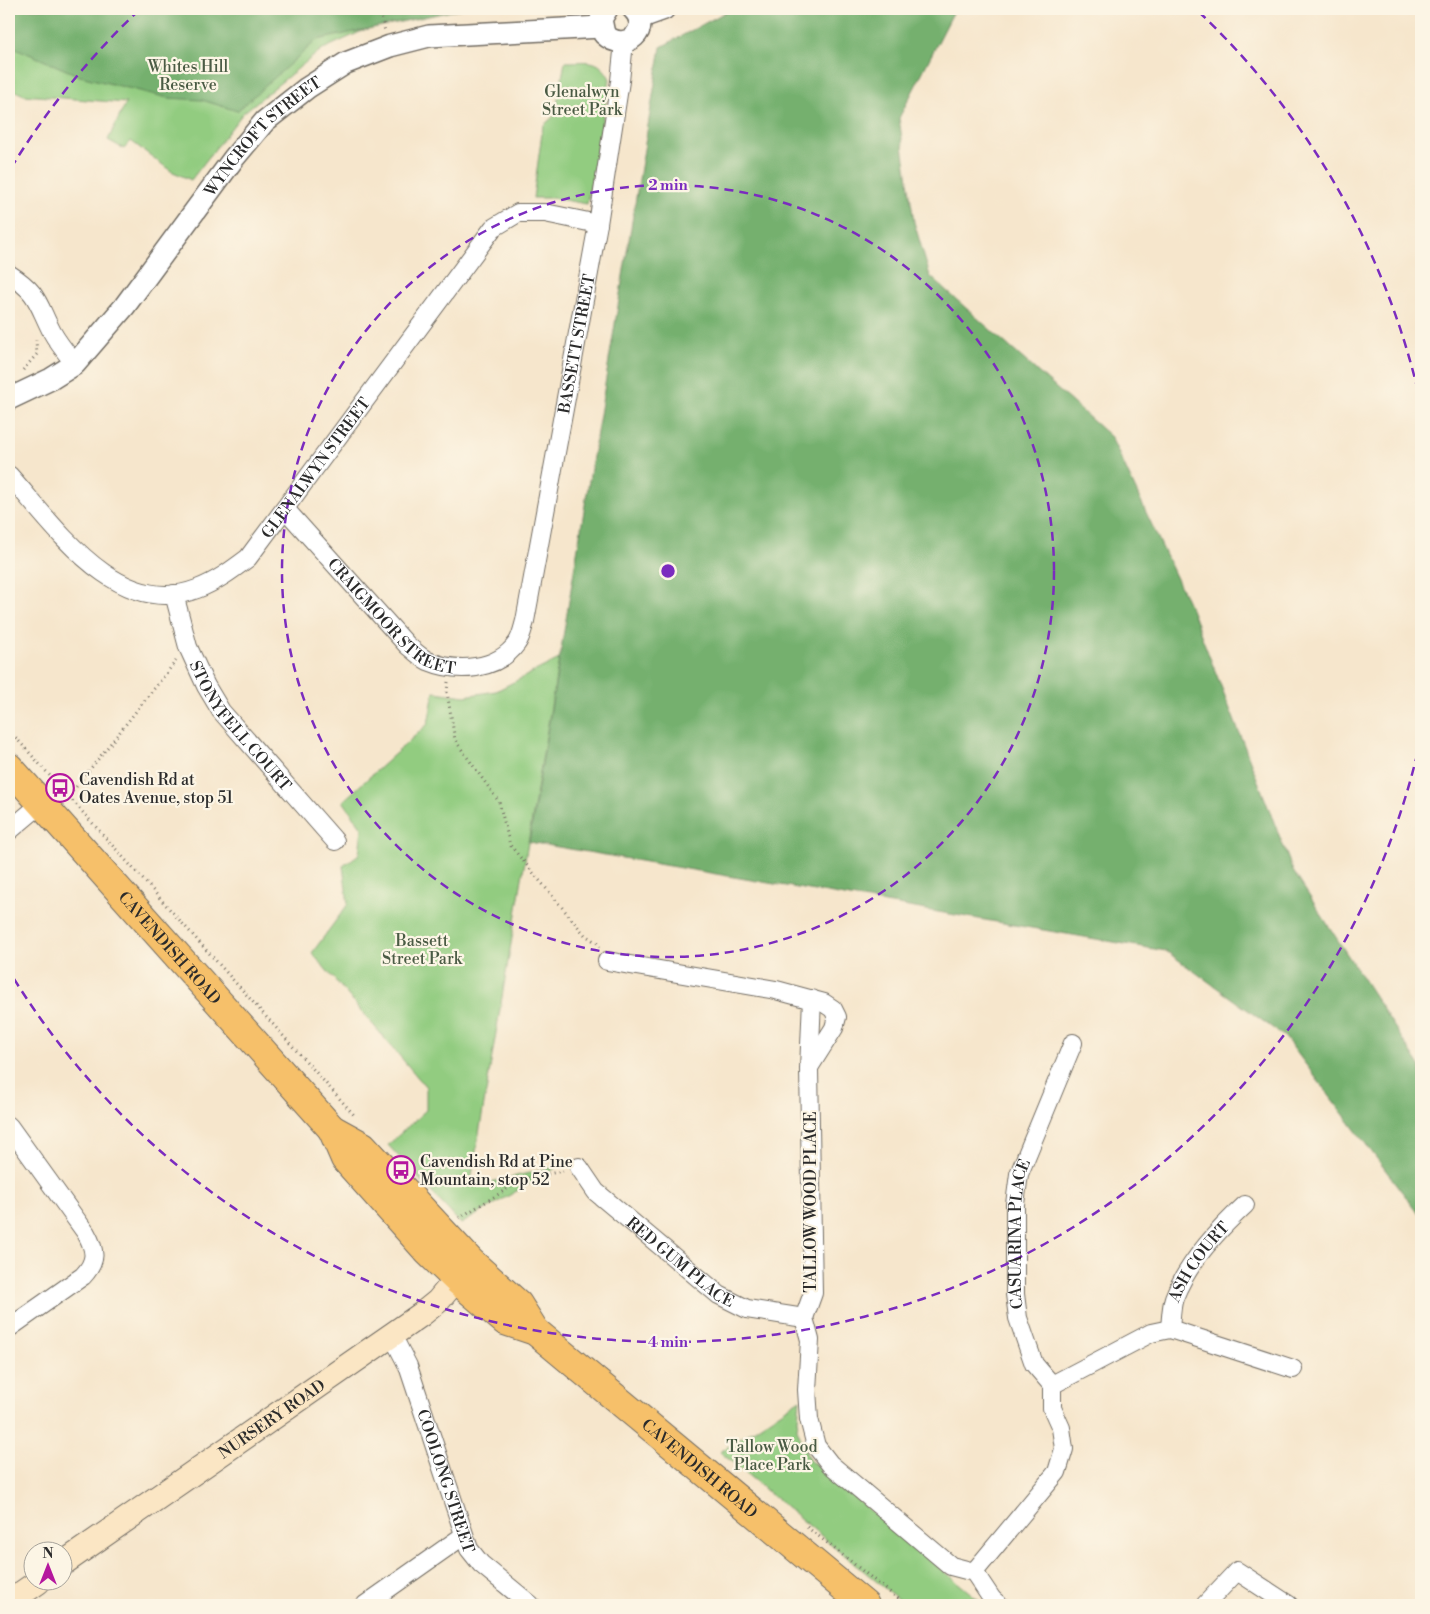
<svg xmlns="http://www.w3.org/2000/svg" width="1430" height="1614" font-family="'Libre Bodoni',serif">
<rect width="100%" height="100%" fill="#fcf5e5"/>
<filter id="ink" filterUnits="userSpaceOnUse"><feTurbulence type="fractalNoise" baseFrequency=".02" numOctaves="2"/><feDisplacementMap in="SourceGraphic" scale="10" xChannelSelector="R" yChannelSelector="G"/><feConvolveMatrix kernelMatrix="1 2 1 2 8 2 1 2 1" color-interpolation-filters="sRGB"/></filter>
<filter id="wash" filterUnits="userSpaceOnUse"><feTurbulence type="fractalNoise" baseFrequency=".0096" numOctaves="4" result="noise"/><feDisplacementMap in="SourceGraphic" scale="20" xChannelSelector="R" yChannelSelector="G"/><feGaussianBlur stdDeviation="1.12" result="paint"/><feColorMatrix in="noise" values="0 0 0 0 0 0 0 0 0 0 0 0 0 0 0 0 0 1.4 0 .05"/><feComposite in="paint" operator="in"/></filter>
<g filter="url(#wash)">
<rect width="100%" height="100%" fill="#f6e6cc"/>
<path fill="#92cc80" stroke="#5e7c56" d="M9,9L371,27L321,50L243,113L191,180L171,171L131,141L124,149L108,140L126,103L24,95L9,88Z
M565,62C587,62 599,57 610,79L587,204L552,198H533L543,126L555,115Z
M559,659L470,1187L559,1166L461,1224L388,1145L426,1110V1087L312,953L348,904L343,866L359,854L362,828L343,801L428,724L434,692L465,696L496,691Z
M800,1399L797,1429L809,1460L985,1605H905L720,1452Z"/>
<path fill="#75b06e" stroke="#506e4c" d="M9,9H461L317,40L237,111L202,100L168,98L80,76L13,47L9,43Z
M731,9H955L899,118L914,222L930,276L1111,437L1191,609L1293,871L1421,1068V1217L1285,1037L1166,951L529,842L661,47Z"/>
</g>
<g filter="url(#ink)">
<g fill="none" stroke-linecap="round" stroke-linejoin="round">
<defs>
<g id="minor">
<path d="M9,274C39,293 37,303 52,332C58,343 67,354 75,364"/>
<path id="s1" d="M9,475C54,525 117,620 197,589C216,582 232,570 248,558L493,228L518,213H545L598,224"/>
<path id="s2" d="M286,510L407,645C413,650 421,658 428,661C457,673 497,671 517,643C521,638 523,628 525,621L598,224L620,81L624,42"/>
<path id="s3" d="M174,594L188,647L206,686L221,711L335,841"/>
<path d="M9,831L41,804"/>
<path d="M607,961L776,990L824,1003L833,1009L837,1017L834,1028L810,1066"/>
<path d="M812,999L809,1069L813,1293L804,1318L810,1340L807,1390L809,1419L816,1446L830,1464L951,1566L974,1572L992,1599L999,1605"/>
<path d="M9,1126L86,1233C96,1251 97,1261 83,1276L9,1328"/>
<path id="s4" d="M579,1167L596,1192L719,1295L747,1309L804,1318"/>
<path id="s5" d="M1170,1329C1171,1319 1171,1307 1174,1298C1187,1264 1219,1229 1245,1205"/>
<path id="s6" d="M392,1335L408,1366L469,1549L481,1564L531,1605"/>
<path d="M1052,1385L1151,1333L1170,1329L1293,1369"/>
<path id="s7" d="M974,1572L1057,1472L1064,1449L1061,1428L1052,1408V1385L1034,1364L1018,1318L1015,1294V1204L1019,1174L1073,1043"/>
<path d="M365,1605L463,1536"/>
<path d="M1205,1605L1237,1571L1289,1605"/>
</g>
<g id="tertiary">
<path d="M607,9L601,19L604,34C626,55 653,28 633,9"/>
<path d="M639,18L664,9"/>
<path id="s8" d="M9,399L51,379L75,364L124,307L234,158L265,121L307,88L346,63L390,46L429,36L601,27"/>
</g>
<g id="secondary">
<path id="s9" d="M62,1564L422,1314L438,1301L468,1265"/>
<path d="M9,1602L38,1582"/>
</g>
<g id="primary">
<path id="s10" d="M9,767L332,1129L345,1159L428,1252L457,1280L505,1321L535,1331L865,1605"/>
<path d="M332,1129L363,1146L471,1262L518,1304L535,1331"/>
</g>
</defs>
<use href="#minor" stroke="#726c63" stroke-width="20"/>
<use href="#tertiary" stroke="#726c63" stroke-width="24"/>
<use href="#secondary" stroke="#726c63" stroke-width="26"/>
<use href="#primary" stroke="#726c63" stroke-width="30"/>
<path stroke="#726c63" stroke-width="3" stroke-dasharray="1 4" stroke-linecap="butt" d="M379,9L385,31
M23,370L37,354L36,340
M448,682L447,692L455,740L499,802L510,845L585,935L597,943L600,947
M9,730L356,1117
M69,794L76,787L176,661
M459,1218L517,1183L528,1178L563,1171
M807,1527L906,1605"/>
<use href="#minor" stroke="#fff" stroke-width="18"/>
<use href="#tertiary" stroke="#fff" stroke-width="21"/>
<use href="#secondary" stroke="#fbe6c4" stroke-width="24"/>
<use href="#primary" stroke="#f6c06b" stroke-width="28"/>
</g>
</g>
<g fill="none" stroke="#7b2cbf" stroke-width="2.5" stroke-dasharray="9 6">
<circle cx="668" cy="571" r="386"/>
<path d="M1421 738A771 771 0 0 1 11 974M11 168A771 771 0 0 1 137 12M1199 12A771 771 0 0 1 1421 404"/>
</g>
<defs>
<symbol id="bus-ring" viewBox="-11 -11 22 22"><circle r="9.5" fill="#fcf5e5" stroke="#b5179e" stroke-width="1.5"/><path d="M-5-6H5V4H4V6H2V4H-2V6H-4V4H-5ZM-3.5-4V0h7V-4ZM-3.5 1.2v1.5H-2V1.2ZM2 1.2v1.5H3.5V1.2Z" fill="#b5179e"/></symbol>
</defs>
<g fill-rule="evenodd">
<use href="#bus-ring" x="44" y="772" width="32" height="32"/>
<use href="#bus-ring" x="385" y="1154" width="32" height="32"/>
</g>
<g text-anchor="middle" stroke-width="4.5" stroke-linejoin="round" paint-order="stroke">
<g font-size="16" fill="#4a5b44" stroke="#fcf5e5">
<text x="188" y="72">Whites Hill<tspan x="188" dy="18">Reserve</tspan></text>
<text x="582" y="97">Glenalwyn<tspan x="582" dy="18">Street Park</tspan></text>
<text x="422" y="946">Bassett<tspan x="422" dy="18">Street Park</tspan></text>
<text x="772" y="1452">Tallow Wood<tspan x="772" dy="18">Place Park</tspan></text>
</g>
<g font-size="16" fill="#2b2b2b" stroke="#fcf5e5">
<text dy="6" stroke="none"><textPath href="#s8" startOffset="371">WYNCROFT STREET</textPath></text>
<text dy="6" stroke="none"><textPath href="#s2" startOffset="611">BASSETT STREET</textPath></text>
<text dy="6" stroke="none"><textPath href="#s1" startOffset="408">GLENALWYN STREET</textPath></text>
<text dy="6" stroke="none"><textPath href="#s2" startOffset="152">CRAIGMOOR STREET</textPath></text>
<text dy="6" stroke="none"><textPath href="#s3" startOffset="150">STONYFELL COURT</textPath></text>
<text dy="6" stroke="none"><textPath href="#s10" startOffset="242">CAVENDISH ROAD</textPath></text>
<text transform="translate(810 1202) rotate(-90)" y="6">TALLOW WOOD PLACE</text>
<text dy="6" stroke="none"><textPath href="#s7" startOffset="381">CASUARINA PLACE</textPath></text>
<text dy="6" stroke="none"><textPath href="#s4" startOffset="140">RED GUM PLACE</textPath></text>
<text dy="6" stroke="none"><textPath href="#s5" startOffset="75">ASH COURT</textPath></text>
<text dy="6" stroke="none"><textPath href="#s9" startOffset="255">NURSERY ROAD</textPath></text>
<text dy="6" stroke="none"><textPath href="#s10" startOffset="992">CAVENDISH ROAD</textPath></text>
<text dy="6" stroke="none"><textPath href="#s6" startOffset="156">COOLONG STREET</textPath></text>
</g>
<g font-size="16" fill="#2b2b2b" stroke="#fcf5e5" text-anchor="start">
<text x="79" y="785">Cavendish Rd at<tspan x="79" dy="18">Oates Avenue, stop 51</tspan></text>
<text x="420" y="1167">Cavendish Rd at Pine<tspan x="420" dy="18">Mountain, stop 52</tspan></text>
</g>
</g>
<circle cx="668" cy="571" r="8" fill="#7b2cbf" stroke="#fcf5e5" stroke-width="2.5"/>
<g font-size="15" text-anchor="middle" font-weight="bold" fill="#7b2cbf" stroke="#fcf5e5" stroke-width="4.5" stroke-linejoin="round" paint-order="stroke">
<text x="668" y="190">2 min</text>
<text x="668" y="1347">4 min</text>
</g>
<rect width="1430" height="1614" fill="none" stroke="#fcf5e5" stroke-width="30"/>
<g transform="translate(48 1566)"><circle r="24" fill="#fcf5e5" stroke="#a8a49b"/>
<path d="M0-4L9 19L0 12L-9 19Z" fill="#b5179e"/>
<text y="-8" font-size="14" font-weight="bold" text-anchor="middle" fill="#2b2b2b">N</text>
</g>
</svg>
